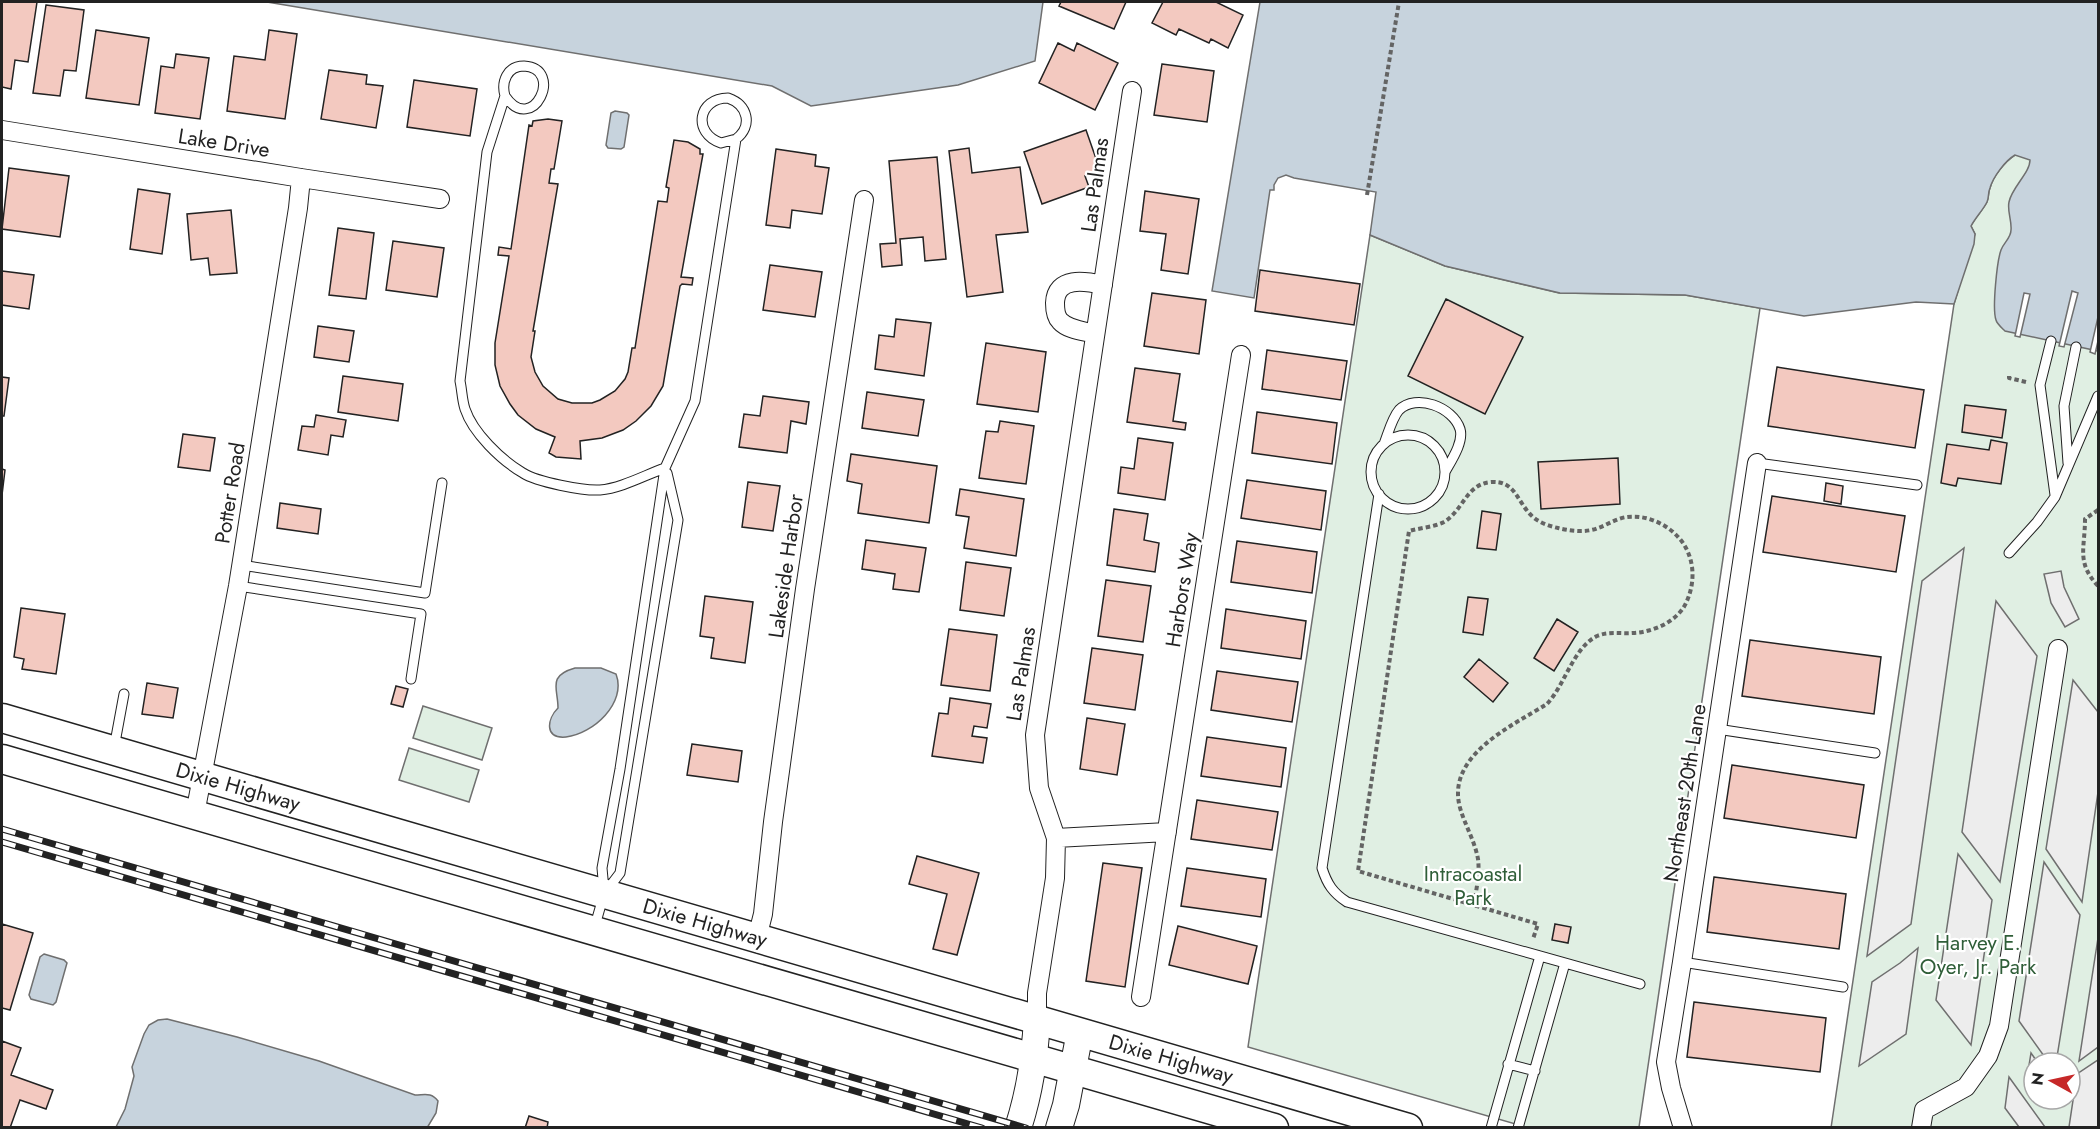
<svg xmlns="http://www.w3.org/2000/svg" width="2100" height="1129" font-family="Jost,sans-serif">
<rect width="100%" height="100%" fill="#fff"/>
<path fill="#e0efe3" stroke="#6f6f6f" stroke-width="1.5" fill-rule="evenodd" d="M2015,155L2098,157V1127L1831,1128L1954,304L1975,234L1971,226C1975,217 1983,210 1987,202C1989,198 1988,192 1990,188C1993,177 2005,161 2015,155ZM2034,1063H2070V1099H2034Z
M1370,235L1445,266L1559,293L1685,295L1760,308L1639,1127H1526L1248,1047Z
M423,706L492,728L482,760L413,738Z
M409,748L479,770L469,802L399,780Z"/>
<path fill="#ededed" stroke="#6f6f6f" stroke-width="1.5" d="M1964,548L1911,924L1867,956L1922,581Z
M2061,571L2064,587L2079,619L2065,627L2051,603L2044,574Z
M1996,601L2037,656L2000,882L1962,832Z
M2073,680L2098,712V792L2082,902L2046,849Z
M1958,854L1992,900L1971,1045L1936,1000Z
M2044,862L2080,915L2056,1063H2049L2019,1021Z
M2098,938V1047L2079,1061Z
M1918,948L1906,1034L1859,1066L1872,982L1900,963Z
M2031,1053L2038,1063H2034V1096L2026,1084Z
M2098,1060V1127H2069L2077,1074Z
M2009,1077L2045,1127H2019L2005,1108Z"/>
<path fill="#c7d3dd" stroke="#6f6f6f" stroke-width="1.5" d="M267,2H1043L1035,61L958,85L811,106L772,86Z
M1260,2H2098V351L2005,331C2002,328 1997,324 1996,320C1992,309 1997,261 2001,250C2004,242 2011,238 2011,230C2012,221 2007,211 2009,202C2012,187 2030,173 2030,160L2015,155C2005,161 1993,177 1990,188C1988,192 1989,198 1987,202C1983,210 1976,217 1971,226L1975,234L1974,244L1954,304L1916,302L1804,316L1685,295L1560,293L1445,266L1370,235L1376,192L1294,178L1286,175L1278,178L1274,185V190H1270L1254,298L1212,291Z
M615,111L627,113L629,115L624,147L621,149L608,148L606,145L611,113Z
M575,668H601L616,674C627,703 593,734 566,737C544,739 547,719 558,708C558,688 547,676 575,668Z
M44,954L64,960L67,963L56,1002L53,1005L31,999L29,995L40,957Z
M167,1019L237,1037L319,1061L415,1095C425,1095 431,1092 438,1101L436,1113L427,1128L116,1127L125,1109L134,1076L132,1067L144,1034L149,1025L158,1020Z"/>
<path fill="#fff" stroke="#6f6f6f" stroke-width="1.5" d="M2072,291L2078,293L2064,347L2059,346Z
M2024,293L2030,294L2020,337L2015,336Z
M2098,317V341L2095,354L2090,352Z"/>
<path fill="#f3c9c0" stroke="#222" stroke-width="1.5" d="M2,2H37L28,62L15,60L11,89L2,87Z
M1061,2H1126L1114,29L1059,6Z
M1163,2H1216L1243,15L1228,48L1211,39L1209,43L1179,29L1176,35L1152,23Z
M46,5L84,10L76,71L64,70L60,96L33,93Z
M96,30L149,38L139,105L86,98Z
M269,30L297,34L285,119L227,111L234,56L265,60Z
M1058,43L1074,51L1077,43L1118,63L1095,110L1039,83Z
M176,54L209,58L200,119L155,113L161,66L174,68Z
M1162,64L1214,71L1207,122L1154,115Z
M329,70L367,75L366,84L383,86L376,128L321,119Z
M414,80L477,89L470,136L407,127Z
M548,119L562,121L554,169H551L549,183L558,184L533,331H535L531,357L535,372L543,386L558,399L572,403H592L600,400L615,391L625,379L628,372L632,348H635L658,201L667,202L669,188L666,187L674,140L688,142L700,149V154H703L681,277L693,278L692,285L682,284L680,286L663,386L651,406L636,421L623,430L602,438L580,441L581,459L556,457L549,453L555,437L536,429L518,415L510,404L500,386L495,365V343L509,256L498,255L499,247L511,249L529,125L532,126L533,121Z
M1086,130L1100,170L1085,176L1089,187L1042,204L1024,152Z
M969,148L972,173L1020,167L1028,232L996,235L1003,292L967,297L949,151Z
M776,149L816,155L815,166L829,168L822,214L792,210L790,228L766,225Z
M937,157L946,259L925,261L923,237L900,239L902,265L882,267L880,244L896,243L889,161Z
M9,168L69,176L60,237L2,229Z
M138,189L170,194L162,254L130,249Z
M1145,191L1199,199L1188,274L1161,270L1166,234L1140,231Z
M231,210L237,273L210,275L208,258L191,260L187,214Z
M338,228L374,233L366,299L329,295Z
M393,241L444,248L437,297L386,290Z
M770,265L822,272L815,317L763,310Z
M1260,270L1360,284L1354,325L1255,311Z
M2,271L34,275L29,309L2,305Z
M1152,293L1206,300L1199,354L1144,346Z
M1446,299L1523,337L1485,414L1408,376Z
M896,319L931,323L924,376L875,369L879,335L894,337Z
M318,326L354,331L349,362L314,357Z
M986,343L1046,352L1038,412L977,404Z
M1267,350L1347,361L1341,400L1262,389Z
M1777,367L1924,390L1915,448L1768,426Z
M1135,368L1180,374L1173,421L1186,423L1185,430L1127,422Z
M343,376L403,384L398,421L338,412Z
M2,377L9,378L4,416H2Z
M867,392L924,400L918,436L862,428Z
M763,396L809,402L806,424L791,421L787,453L739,447L744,414L760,416Z
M1965,405L2006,410L2002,438L1962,432Z
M1257,412L1337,423L1332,464L1252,453Z
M316,415L346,420L343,437L331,435L328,455L298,450L302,426L314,427Z
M1000,421L1034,426L1026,484L979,478L986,431L998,432Z
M183,434L215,438L210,471L178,467Z
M1138,438L1173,443L1165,500L1118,493L1121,467L1134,469Z
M1991,440L2007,443L2001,484L1958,478L1956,486L1941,483L1947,444L1989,450Z
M851,454L937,466L929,523L858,513L862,484L847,481Z
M1618,458L1620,504L1541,509L1538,462Z
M2,469L5,470L2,495Z
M1247,480L1326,491L1321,530L1241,518Z
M748,482L780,486L773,531L742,527Z
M1826,483L1843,486L1841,504L1824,501Z
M960,489L1024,499L1016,556L964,548L969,517L956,515Z
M1772,496L1905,516L1896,572L1763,552Z
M280,503L321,509L318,534L277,528Z
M1114,509L1148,514L1144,540L1159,543L1155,572L1107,565Z
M1482,511L1501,514L1496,550L1477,548Z
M866,540L926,548L919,592L893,589L895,574L862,569Z
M1237,541L1317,552L1312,593L1231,582Z
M966,562L1011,568L1004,616L960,610Z
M1106,580L1151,586L1143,642L1098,636Z
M705,596L753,602L745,663L711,658L714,638L700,636Z
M1468,597L1488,599L1483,635L1463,632Z
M21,608L65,614L56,674L22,669L24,659L14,657Z
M1226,609L1306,621L1301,659L1221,648Z
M1557,619L1578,632L1554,671L1534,658Z
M949,629L997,635L990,691L941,685Z
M1750,640L1881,657L1874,714L1742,696Z
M1092,648L1143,655L1135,710L1084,703Z
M1479,659L1508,683L1493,702L1464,677Z
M1217,671L1298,682L1292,722L1211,710Z
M147,683L178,688L173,718L142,714Z
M396,686L408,689L403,707L391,704Z
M950,698L991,704L987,728L974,726L972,736L987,738L983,763L932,756L939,713L948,714Z
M1087,718L1125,724L1117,775L1080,769Z
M1207,737L1286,748L1281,787L1201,776Z
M692,744L742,751L738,782L687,775Z
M1732,765L1864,785L1856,838L1724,818Z
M1197,800L1278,812L1272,850L1191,839Z
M917,856L979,873L957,955L933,949L947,894L909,884Z
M1103,863L1142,868L1125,987L1086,981Z
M1187,868L1266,879L1261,917L1181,906Z
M1714,877L1846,894L1839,949L1707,932Z
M2,924L33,933L10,1010L2,1008Z
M1555,924L1571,927L1568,943L1552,940Z
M1178,926L1257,946L1248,984L1169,965Z
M1694,1002L1826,1018L1820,1072L1687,1057Z
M2,1041L21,1048L11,1075L53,1090L46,1109L20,1100L10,1128H2Z
M529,1116L548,1122L547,1128H525Z"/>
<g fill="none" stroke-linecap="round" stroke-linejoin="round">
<defs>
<path id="lane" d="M505,96C501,82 507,66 524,66C565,68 533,137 505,96L487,152L460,381C462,390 462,400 465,409C473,433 501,460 523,473C537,482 583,491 600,490C622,488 645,475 665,468
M2051,341L2040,385L2055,495
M1371 472a37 37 0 1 1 74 0a37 37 0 1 1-74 0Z
M1384,444C1388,434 1392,418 1399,410C1416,393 1453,407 1460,429C1464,442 1451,461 1445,472
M1757,463L1917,485
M2068,463L2064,406L2076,347
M1379,494L1322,868C1327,884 1333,893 1347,902L1640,984
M2009,553L2037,522L2055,497L2098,396
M241,565L425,593L442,483
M238,586L421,614L411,679
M1717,729L1875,753
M114,748L124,694
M604,890L602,868L620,769L665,468L695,401L736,139L721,143C692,133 698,98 728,98C748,105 753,126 736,139
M594,929L604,894L620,873L678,520L667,473
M1682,962L1843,987
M1508,1064L1535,1071
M1491,1128L1540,956
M1518,1128L1565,963"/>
<path id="street" d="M2,130L301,178L440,199
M1095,334C1084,331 1068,330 1060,321C1056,317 1055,309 1055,303C1056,276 1085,281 1103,285
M195,814L238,586L298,208L301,178
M1056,838L1167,832
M757,938L763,914L773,822L805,589L864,200
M1141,997L1241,355
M1037,1019V993L1055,878L1056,838L1039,788L1035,735L1132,91
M1683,1128L1671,1088L1666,1062L1682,962L1757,463
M1921,1128L1924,1110L1966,1087L1988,1056L1999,1026L2058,649"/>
<path id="secondary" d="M1018,1128C1030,1091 1035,1057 1037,1019
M1059,1128L1066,1105L1080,1032"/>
<path id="primary" d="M2,718L1408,1128
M2,759L1274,1128"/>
</defs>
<use href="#lane" stroke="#222" stroke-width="11"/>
<use href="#street" stroke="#222" stroke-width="20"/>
<use href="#secondary" stroke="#222" stroke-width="28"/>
<use href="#primary" stroke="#222" stroke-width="31"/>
<path stroke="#646464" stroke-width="4" stroke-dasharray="4.5 3" stroke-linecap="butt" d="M1367,195L1399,2
M2009,376V378L2026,382
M2098,510L2085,519C2085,549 2076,562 2098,586
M1474,905C1476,890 1480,874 1478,859C1475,842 1466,827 1461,811C1443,757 1510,727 1547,704C1565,685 1573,648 1597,636C1609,631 1621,634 1633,633C1653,632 1677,622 1686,603C1694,586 1695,567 1687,550C1677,529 1651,514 1627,517C1617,518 1607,525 1598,528C1586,533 1570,531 1558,528C1549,526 1540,523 1533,517C1517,503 1516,480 1491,482C1466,484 1463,511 1444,522C1434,527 1420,528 1409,531L1358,871L1538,924L1533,939"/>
<use href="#lane" stroke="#fff" stroke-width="9"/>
<use href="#street" stroke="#fff" stroke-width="18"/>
<use href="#secondary" stroke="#fff" stroke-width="26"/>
<use href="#primary" stroke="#fff" stroke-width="28"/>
<defs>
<path id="rail" d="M2,829L1026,1128
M2,842L982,1128"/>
</defs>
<use href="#rail" stroke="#222" stroke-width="7"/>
<use href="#rail" stroke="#fff" stroke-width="4.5" stroke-dasharray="14" stroke-linecap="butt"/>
</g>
<g text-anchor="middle" stroke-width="4.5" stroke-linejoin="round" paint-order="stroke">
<g font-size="21" fill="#222" stroke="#fff">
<text transform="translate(224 143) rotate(9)" y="7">Lake Drive</text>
<text transform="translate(1095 185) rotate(-82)" y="7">Las Palmas</text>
<text transform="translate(230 493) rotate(-81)" y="7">Potter Road</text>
<text transform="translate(786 566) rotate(-82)" y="7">Lakeside Harbor</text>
<text transform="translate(1182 590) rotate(-81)" y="7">Harbors Way</text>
<text transform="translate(1021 674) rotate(-81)" y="7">Las Palmas</text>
<text transform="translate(238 787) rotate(16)" y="7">Dixie Highway</text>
<text transform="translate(1685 793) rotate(-81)" y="7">Northeast 20th Lane</text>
<text transform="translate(705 923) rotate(16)" y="7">Dixie Highway</text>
<text transform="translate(1171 1059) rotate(16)" y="7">Dixie Highway</text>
</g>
<g font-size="21" fill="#2f5e38" stroke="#fff">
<text x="1473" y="881">Intracoastal<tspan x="1473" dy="24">Park</tspan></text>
<text x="1978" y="950">Harvey E.<tspan x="1978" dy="24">Oyer, Jr. Park</tspan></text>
</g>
</g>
<rect width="2100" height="1129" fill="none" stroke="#222222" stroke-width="6"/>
<g transform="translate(2052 1081) rotate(278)"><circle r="28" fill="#ffffff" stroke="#a7a7a7" stroke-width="1.5"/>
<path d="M0-4.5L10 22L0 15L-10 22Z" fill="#c62828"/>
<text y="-9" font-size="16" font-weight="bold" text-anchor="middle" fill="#222222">N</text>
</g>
</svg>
